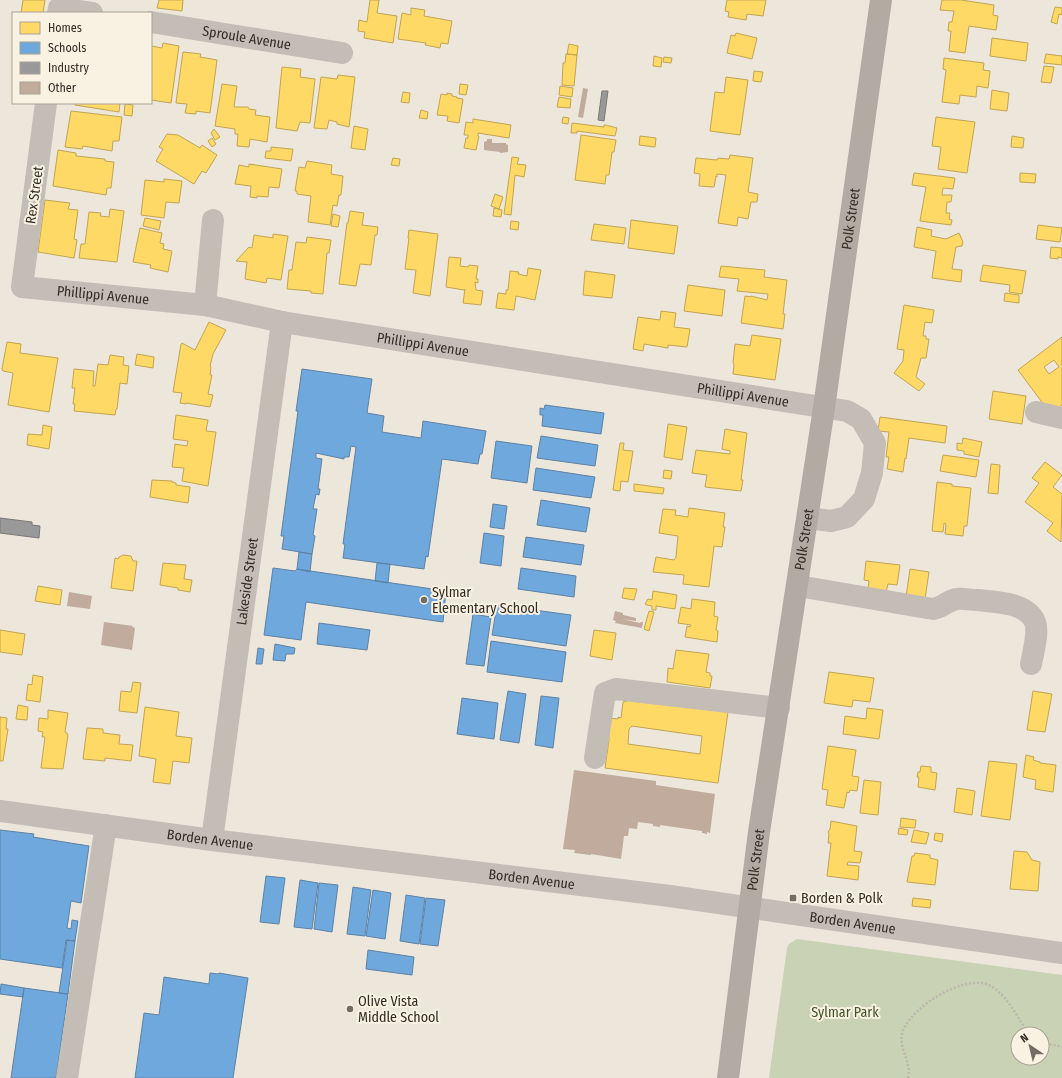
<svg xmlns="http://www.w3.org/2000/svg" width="1062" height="1078" font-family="'Fira Sans Condensed',sans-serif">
<rect width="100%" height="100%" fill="#ece6db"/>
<path fill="#c9d2b4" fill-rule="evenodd" d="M797,939L1062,975V1078H769L787,948L789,944ZM1018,1034H1042V1058H1018Z"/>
<path fill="#ffd966" stroke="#c2a552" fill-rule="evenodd" d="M23,0H45L43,13H21Z
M159,0H183L182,11L157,8Z
M370,0H379L377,13L397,16L393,43L364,38L365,32L358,31L359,20L367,22Z
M727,0H766L763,16L747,14L746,20L728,17L729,12L725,11Z
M942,0H961L994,5L993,15L998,16L996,30L969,26L965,53L949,51L951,31H948L949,22H952L954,11L940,10Z
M1055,7L1062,8V15L1059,14L1057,24L1051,22Z
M411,8L425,10L424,16L452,21L448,44L441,43L440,48L425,45L426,43L398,39L402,13L411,15Z
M736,33L757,38L752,59L727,53L731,35L735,36Z
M992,38L1028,43L1026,61L990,56Z
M163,43L179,46L171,103L151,100V46L162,48Z
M569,44L578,46L577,55L567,54Z
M183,52L201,54L200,57L217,60L210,113L196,111V114L185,113L187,104L176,103Z
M566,54L577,55L574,86L562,85L563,63H565Z
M1046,54L1062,56V65L1044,63Z
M654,56L662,58L661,67L653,66Z
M664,57L672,58L671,63L663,62Z
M944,58L984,63L983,70L990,71L988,88L977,86L976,97L960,95L959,104L942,102L946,70L943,69Z
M1044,66L1054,67L1051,83L1041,82Z
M282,67L301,69L300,77L315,79L310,123L300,122L297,131L276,128Z
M754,71L763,72L761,82L753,81Z
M338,75L355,77L349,127L337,124V122L329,120L327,129L314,128L321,77L337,79Z
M726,77L748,80L740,135L710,131L715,92L724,93Z
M222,84L237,86L234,107H248L249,109L256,110L255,115L270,117L267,142L250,139L249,147L237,146L238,134H235V129L215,126Z
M460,84L468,85L466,95L459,94Z
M560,86L573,88L572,97L559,95Z
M992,90L1009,93L1007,111L990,109Z
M403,92L410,93L409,103L401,102Z
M447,93L452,94V96L457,97V98L463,99L459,123L447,121L448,116L437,115L441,94L447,95Z
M559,97L571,99L570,108L557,107Z
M76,103H120L119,112L75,105Z
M125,104L133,105L132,116L124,115Z
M421,110L428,112L427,119L419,118Z
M71,111L122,117L119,141H113L112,151L83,146L82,149L65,147Z
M563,117L569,118L568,124L562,123Z
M936,117L975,122L967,173L938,169L941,147L932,146Z
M473,119L511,125L509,138L478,133V136H479L476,150L464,148L466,138H468V135H464L466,122L473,123Z
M572,123L604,127V125H606L617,128L615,136L577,131V133H571Z
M354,126L368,129L365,150L351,148Z
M214,129L220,137L215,140L211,133Z
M167,134L178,135L200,148L202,145L217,155L206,173L202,171L194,184L156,161L163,149L159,147Z
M581,135L616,140L614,152H612L609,175H606L605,184L575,180Z
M640,136L656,138L655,147L639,145Z
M1012,136L1024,138L1023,148L1011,147Z
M212,138L216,144L212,147L208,141Z
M271,147L291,149H293L291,161L265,158L266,151H271Z
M58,150L76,153V156L105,159V161L114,162L111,188H107L106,195L53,186Z
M730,155L753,158L748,192L758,194L757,202H751L748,219L738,217L737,226L718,223L726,175L717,174V177L716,176L714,187L699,186L700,174L694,173L696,158L717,160L718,158L729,159Z
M512,157L519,158L517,164L526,165L524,177L515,175L511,215L504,214Z
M393,158L400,159L399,166L391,165Z
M307,161L332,165L331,174L343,176L341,195H339L337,206L333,205L330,225L308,222L311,196L297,194V191H295L299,167L305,168Z
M249,164L282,169L279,188L269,187L268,197L257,196V198L250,197L251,186L235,184L239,165L249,167Z
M914,173L955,178L953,189L943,188L942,195H952L951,202H947L946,213H950L949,219L952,220L951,225L920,221L926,187L912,185Z
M1020,173L1036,174L1035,183L1020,182Z
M164,179L182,181L179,203L166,202L164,218L141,215L145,180L164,182Z
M495,194L503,197L499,209L491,206Z
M45,200L70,203L68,209L78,210L74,239L77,240L74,258L38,252Z
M494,208L502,210L501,217L493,216Z
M110,209L124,211L117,262L79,258L81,244H85L89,212L101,213L100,216L109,217Z
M350,211L364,213L362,225L378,227L377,235H375L371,265L360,264L356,286L339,284L347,223H348Z
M333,214L340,216L338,227L331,226Z
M145,218L161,221L159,230L143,226Z
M631,220L678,226L674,254L628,248Z
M511,221L519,222L518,230L510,229Z
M594,224L626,228L624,244L591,240Z
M1038,225L1062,228L1060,242L1036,239Z
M917,227L932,230L931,236L946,239L959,233L963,242L962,246L956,247L952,269L962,270L961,282L932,278L936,251L914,247Z
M140,228L162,233L160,243L164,244L163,249L172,251L168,272L150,268L151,265L133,262Z
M409,230L438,234L430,296L413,293L416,270L405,269L409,238H408Z
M273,234L288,236L281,280L267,278L266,283L245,279L247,262L236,261L249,247L252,248L254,235L273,238Z
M307,237L331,240L329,253H327L323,294L311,293V291L287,289L289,270H292L296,242L306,243Z
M1051,247L1062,248V258L1058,257V259L1050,258Z
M449,257L461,258L460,266L468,267L469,265L478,266L476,279H478V283L475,282L476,290L483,291L481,305L463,303L465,289L464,290L446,287Z
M983,265L1026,271L1022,294L1009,292L1010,285L980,281Z
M721,266L765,270L764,277L787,280L783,314H785L783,329L741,323L745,296L751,297V296L767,300L768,294L737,291L739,279L719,277Z
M528,268L541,270L535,300L516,296L514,310L496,308L498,293L506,294V290H508L510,271L519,272L518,274L527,276Z
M585,271L615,275L612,298L583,295Z
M688,285L725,290L722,316L684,311Z
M1005,293L1019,295V303L1004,301Z
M904,305L934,310L932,323L925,322L923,336H926V339H929L926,358H921L916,377L925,384L919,391L894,373L903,361L904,350L897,349Z
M661,311L676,313L674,327L690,329L687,347L668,345V348L644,344L643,351L633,349L638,317L660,320Z
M209,322L226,330L213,354L210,366L211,367L210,375H212L208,394L213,395L210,407L186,403V404L180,403L182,393L173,392L181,344L182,343L195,350Z
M752,335L781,339L775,380L733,374L734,364L733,363L735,344L750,346Z
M1062,337V405L1050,413L1018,370ZM1054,360L1059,367L1049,374L1044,367Z
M7,342L21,344L20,353L58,358L49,412L8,405L13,373L3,371L2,369Z
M137,354L154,357L153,368L135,365Z
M110,355L124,357L123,365L129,366L127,384L120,383L117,409H116L115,415L74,411L75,404H73L75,388H72L74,369L94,371L93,386H95L98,364L108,365Z
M993,391L1026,396L1022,424L989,419Z
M176,415L208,420L206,431L216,432L208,486L182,481L184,468L172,467L175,444L187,446L188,441L173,439Z
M880,417L947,426L945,443L909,438L906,459L905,458L903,472L887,469L889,457H886L889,432L878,431Z
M668,424L687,427L682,460L664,457Z
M43,425L52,427L49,449L27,445L28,434L42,435Z
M725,429L747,433L741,480H743L741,491L705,487L707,475L692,473L696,450L730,454V451L722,449Z
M963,438L982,442L979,457L964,454V451L957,450V443L962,444Z
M620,443H624L623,450L633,451L628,482L621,481L620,491L613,490Z
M943,455L979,460L976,477L940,471Z
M1045,462L1062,475L1053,487L1062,494L1061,542L1047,531L1053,523L1025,502L1039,483L1032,478Z
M991,464L1000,465L998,494L988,493Z
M664,470L672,471L671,479L663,478Z
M152,480L172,481V482L176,483V485L190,487L188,503L150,497Z
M937,482L952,484V486L971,488L967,526H964L963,536L945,534L946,524L944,523L943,532L932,531Z
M634,484L664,488L663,494L634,491Z
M689,508L725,513L723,527H725L722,547L714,546L709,587L683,584L684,575L653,572L656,557L674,560L676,557L678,536L659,533L663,509L676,510L675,515L688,517Z
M123,555L131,556L133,561H137L133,591L111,588L115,558L118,559L119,557Z
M866,561L900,565L897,585L888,584L886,592L868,589L869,581L864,580Z
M163,563L186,565L184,579L192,580L190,592L178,590V588L160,585Z
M910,569L929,572L925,599L906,597Z
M38,586L62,590L60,605L35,601Z
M624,588L637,589L634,600L622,598Z
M653,591L677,595L675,609L656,606V610H652V606L647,605L645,604L648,599L652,600Z
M692,599L715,602L714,616L718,617L716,630L718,631L717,642L685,637L687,626L690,627L691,625L678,623L681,607L691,609Z
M649,611L654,612L649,631L644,629Z
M0,630L25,634L22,655L0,652Z
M594,630L616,633L612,660L590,656Z
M676,650L709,654L706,672L710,673V676H712L710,688L667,682L668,668L673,669Z
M829,672L874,678L870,702L853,700L852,707L824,703Z
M33,675L43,677L40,702L26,700L28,684L32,685Z
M133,682L141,683L137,713L119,711L121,691L131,692Z
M1033,691L1052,694L1045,732L1027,730Z
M634,699L728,712L718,783L605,768L609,740L608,718L618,719V717L621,718L623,702ZM632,726L702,736L700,754L628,744L629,729Z
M18,705L28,707L27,720L16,719Z
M145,707L179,712L176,736L192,738L189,763L173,761L170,784L153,782L156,759L139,756Z
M867,708L883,710L879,739L843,734L845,716L866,719Z
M48,710L68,713L65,732L67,733L68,735L63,769L41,768L45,737H42L43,732L38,731L39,718L48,719Z
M0,717L7,718L6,729H8L3,761H0Z
M87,728L103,729V733L120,735L119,744L133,745L131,761L105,758V761L83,759Z
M828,746L856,750L852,776L859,777L857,791L850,790L849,793L847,792L844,808L826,805L828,790L822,789Z
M1026,755L1034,757L1033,760L1040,762V763L1056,765L1053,792L1035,789L1036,780L1023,777Z
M989,761L1017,764L1010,820L981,816Z
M921,766L931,767V772L937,773L935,790L918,787L919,777H917L918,772H920Z
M864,780L881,782L878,815L860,813Z
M957,788L975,791L972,815L954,812Z
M901,818L916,820L915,828L900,827Z
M831,821L857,826L854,851L862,852L860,863L848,862L847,865L859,866L858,880L827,876L831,843H828L829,834L828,832L830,829Z
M899,828L908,830L907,835L898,834Z
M914,830L929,833L926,844L911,842Z
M935,833L943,834L942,842L934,840Z
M1014,851L1027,852L1032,860L1040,862L1038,891L1010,889Z
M915,853L930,855V858L938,860L935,885L907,882L912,856H914Z
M913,898L931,900L930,908L912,906Z"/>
<path fill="#6fa8dc" stroke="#5d82a5" d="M302,369L372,379L367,413L384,416L382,432L421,438L423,421L486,431L482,454H480L478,464L442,459L428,557L426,556L424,569L343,558L345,544H343L356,447L351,446L349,457H344V459L316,453V458L322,459L318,489H320L319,495L316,494L313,509H317L313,535L315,536L312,554L282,549L284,536H281L298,411H296Z
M545,405L604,413L601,434L542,426L543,415H540V408L544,409Z
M541,436L598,445L595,466L537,458Z
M496,441L532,446L527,483L491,478Z
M536,468L595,477L591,498L533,490Z
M541,500L590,508L586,532L537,525Z
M493,504L507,506L504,529L490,527Z
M484,533L504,536L501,566L480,563Z
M526,537L584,545L581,565L523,557Z
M299,552L312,554L310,572L297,569Z
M377,563L390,564L388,583L375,581Z
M273,568L295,571L297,569L446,591L443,622L306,602L301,640L264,635Z
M521,568L576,576L574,597L518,589Z
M497,605L571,615L566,646L492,635Z
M473,614L491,617L484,666L466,664Z
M319,623L370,630L367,650L317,644Z
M491,641L566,652L562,682L487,672Z
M275,644L295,648L294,654H286L285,661L273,660Z
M258,648L264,649L262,664H256Z
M508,691L526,694L519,743L500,740Z
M541,696L559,698L553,748L535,745Z
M462,698L498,703L494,739L457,734Z
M0,830L34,834L33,837L89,846L81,903L71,901L67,928L71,929L72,920L78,921L75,941L66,940L62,968L0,959Z
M266,876L285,878L279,924L260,922Z
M300,880L318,883L312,929L294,927Z
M319,883L338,885L332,932L314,929Z
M353,887L371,890L365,936L347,934Z
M373,890L391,893L385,939L366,936Z
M406,895L425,898L419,944L400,941Z
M426,898L445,900L438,946L420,944Z
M67,940L75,941L68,994L59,993Z
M368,950L414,957L412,975L366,969Z
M210,973L218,974L219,973L248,978L233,1078H135L144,1013L159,1015L164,977L209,984Z
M1,984L24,988L23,997L0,994Z
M24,988L68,994L56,1078H11Z"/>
<path fill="#999" stroke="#7a7876" d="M602,91H608L604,121L598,120Z
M0,518L32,522V525L40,526L39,538L0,533Z"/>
<path fill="#c0ab9c" d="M583,88L588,89L583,118L578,117Z
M487,139H492V143H506V144L508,145V152L500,153V152L484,150V142L487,141Z
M69,592L92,596L90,609L67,606Z
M615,611L623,613V615L636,618V621L622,619L640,623L641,622H643L642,628L615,623L616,621L613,620Z
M104,622L133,626L132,627L135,628L132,650L101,645Z
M574,770L656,781V785L715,794L710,833L707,832V834L702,833V831L660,825V827L653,826V824L638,822L637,829L629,828L628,836H624L621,859L591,854V855L574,853L575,850L563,849Z"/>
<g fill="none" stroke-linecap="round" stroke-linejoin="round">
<path stroke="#bcb6ae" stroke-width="2.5" stroke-dasharray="2 2" stroke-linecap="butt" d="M1042,1042L1062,1047
M908,1078C912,1061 897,1047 903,1031C911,1007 964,974 989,985C1008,995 1017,1018 1029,1034"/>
<g stroke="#c4bdb5" stroke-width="22">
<path d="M58,13L59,8L92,13"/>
<path id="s1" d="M151,22L342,53"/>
<path id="s2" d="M46,103L22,287L205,305L282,322L847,411L861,419L875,443L872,473L864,499L847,517L831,521L808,518"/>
<path d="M205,305L213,220"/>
<path d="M1036,412L1062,418"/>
<path d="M798,586L933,609C942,608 947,601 956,599C962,598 970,600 977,600C995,602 1027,602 1035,622C1039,632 1033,653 1031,664"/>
<path d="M595,758L605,693L616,689L779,708"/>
<path id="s3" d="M0,811L212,840L670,896L1062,953"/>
<path id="s4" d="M212,840L282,322"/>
<path d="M67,1078L106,825"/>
</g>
<path stroke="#b2aba4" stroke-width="22" id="s5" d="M728,1078L759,832L824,408L881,0"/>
</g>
<g fill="#746c64" stroke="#f9f1e1" stroke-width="1.5">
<circle cx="424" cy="600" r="4"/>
<rect x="789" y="894" width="8" height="8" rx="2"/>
<circle cx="350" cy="1009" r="4"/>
</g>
<g text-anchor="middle" stroke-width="4" stroke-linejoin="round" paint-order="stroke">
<g font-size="14" fill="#332b24" stroke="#f9f1e1">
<text dy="5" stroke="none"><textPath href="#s1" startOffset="97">Sproule Avenue</textPath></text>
<text transform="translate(34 195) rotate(-82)" y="5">Rex Street</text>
<text dy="5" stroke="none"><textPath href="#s5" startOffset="868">Polk Street</textPath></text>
<text dy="5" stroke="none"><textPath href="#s2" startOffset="267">Phillippi Avenue</textPath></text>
<text dy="5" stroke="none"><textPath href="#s2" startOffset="591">Phillippi Avenue</textPath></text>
<text dy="5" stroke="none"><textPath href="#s2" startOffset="915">Phillippi Avenue</textPath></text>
<text dy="5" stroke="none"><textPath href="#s5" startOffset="544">Polk Street</textPath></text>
<text dy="5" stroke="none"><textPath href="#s4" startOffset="261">Lakeside Street</textPath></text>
<text dy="5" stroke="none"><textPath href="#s3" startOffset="212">Borden Avenue</textPath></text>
<text dy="5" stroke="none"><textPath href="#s5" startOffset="220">Polk Street</textPath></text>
<text dy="5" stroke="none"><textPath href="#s3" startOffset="536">Borden Avenue</textPath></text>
<text dy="5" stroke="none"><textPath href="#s3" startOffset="860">Borden Avenue</textPath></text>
</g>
<g font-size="14" fill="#332b24" stroke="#f9f1e1" text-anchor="start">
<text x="432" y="597">Sylmar<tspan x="432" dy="16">Elementary School</tspan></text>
<text x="801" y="903">Borden &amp; Polk</text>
<text x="358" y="1006">Olive Vista<tspan x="358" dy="16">Middle School</tspan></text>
</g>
<g font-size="14" fill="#3e5327" stroke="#f9f1e1">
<text x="845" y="1017">Sylmar Park</text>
</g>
</g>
<rect x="12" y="12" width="140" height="92" fill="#f9f1e1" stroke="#aaa295"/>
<rect x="20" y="22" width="20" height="12" fill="#ffd966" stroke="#aaa295"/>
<text x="48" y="32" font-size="12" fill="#332b24">Homes</text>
<rect x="20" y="42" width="20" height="12" fill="#6fa8dc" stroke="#aaa295"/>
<text x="48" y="52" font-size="12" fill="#332b24">Schools</text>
<rect x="20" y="62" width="20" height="12" fill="#999999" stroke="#aaa295"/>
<text x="48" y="72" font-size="12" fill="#332b24">Industry</text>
<rect x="20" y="82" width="20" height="12" fill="#c0ab9c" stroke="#aaa295"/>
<text x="48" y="92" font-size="12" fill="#332b24">Other</text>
<g transform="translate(1030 1046) rotate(325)"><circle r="19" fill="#f9f1e1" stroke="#aaa295"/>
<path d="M0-3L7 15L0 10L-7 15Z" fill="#746c64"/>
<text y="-6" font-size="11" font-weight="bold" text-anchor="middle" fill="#332b24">N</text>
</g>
</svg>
